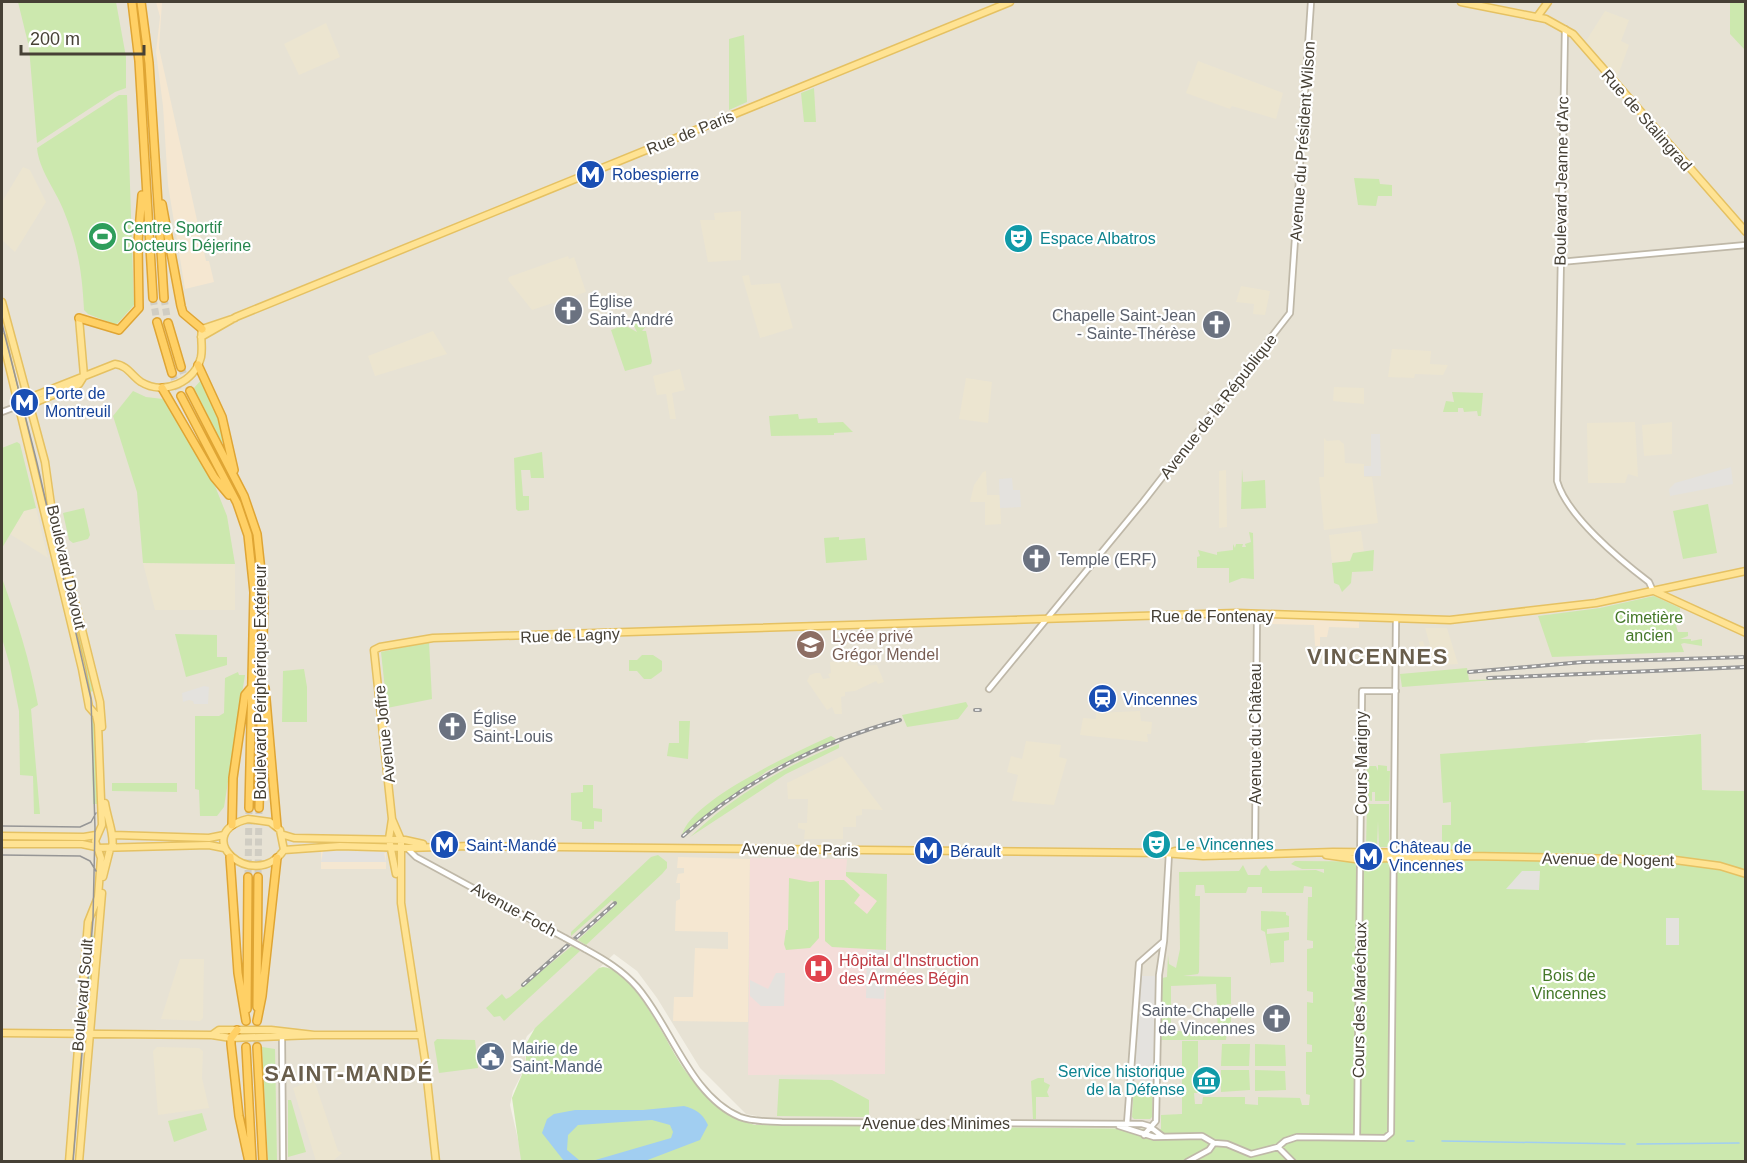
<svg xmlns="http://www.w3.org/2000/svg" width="1747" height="1163" font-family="Arial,sans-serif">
<rect width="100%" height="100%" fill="#f3f0e6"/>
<path fill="#e7e2d4" d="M2,2H1745V791L1702,790L1700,734L1591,740L1443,802H1451V825H1442V862H1325L1322,1116L1162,1115L1161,1129L756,1125L757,1116L746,1114L700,1068L657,998L637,971L614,954L527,1036L524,1043L526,1066L513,1091L510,1105L523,1161H2Z"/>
<path fill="#f5e7d1" d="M156,2H162L159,48L206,261H209L214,282L185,289L168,185L163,106L156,52L160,17Z
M1264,617L1359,622V628L1329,627L1327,637H1320V646H1315L1314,625L1264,624Z
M321,851L386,853V869H321Z
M678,857L750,859L748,1022L673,1021L674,997H693L695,948L728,949V932L675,931L676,901L680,899V883H676L678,874L684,873V868H677Z"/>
<path fill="#ece5d0" d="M1605,11L1629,20L1621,41L1629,45L1617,78L1586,41Z
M326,23L340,57L299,75L284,44Z
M1198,61L1283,93L1276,119L1232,106L1230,109L1186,93Z
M23,167L30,170L46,202L15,252L2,240V202Z
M741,211V260L708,262L700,220H715L714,213Z
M568,256L569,259L574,257L586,292L532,310L508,280L509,277Z
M749,275L751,285L780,283L793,328L760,338L742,276Z
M1241,286L1270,291L1265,315L1253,314L1254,304L1236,302Z
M433,331L447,354L375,376L368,356Z
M1392,349L1431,351L1430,364L1448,365L1443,375L1415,374L1414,378L1388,377Z
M680,369L685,390L672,393L676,419H670L666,394L657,395L653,376Z
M966,378L992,382L988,423L959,419Z
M1334,387L1364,388V404L1333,401Z
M1635,422L1638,477L1628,474L1625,483H1588L1587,423Z
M1672,422V454L1644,456L1642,425Z
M1324,438L1327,441L1339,440L1344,444L1345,463L1364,464V477H1372L1378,523L1324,530L1319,477H1324Z
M1226,470L1227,527L1219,528V471Z
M986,471L987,495H1000L1001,524L985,525V502H970L974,485L983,472Z
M36,508L48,558L10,534L24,511Z
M1361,531L1364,552L1353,553L1350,561L1332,563L1329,535Z
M143,563L235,564V610H155Z
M1425,628H1447L1458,664L1425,666L1419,642L1423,641L1425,647L1430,645Z
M798,633H820L821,657L805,659Z
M856,660L858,666L877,665L884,682L878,684L876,681L855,691L845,692V696L841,697L842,714H835L832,707L827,710L807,681L810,675L815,673H820L823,679L830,678L828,674L831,673L830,662Z
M1140,711L1141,721L1152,722L1151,734H1147L1148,742L1080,735L1083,718L1096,719V713Z
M1026,741L1061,745L1059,757L1067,759L1054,805L1012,801L1018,775L1007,772L1011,756L1022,759Z
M842,756L883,810L862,809V815L856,816V827H843V839H804L805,830L798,828V823H807L808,799H788L787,783Z
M180,959H204L203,1018L200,1021L161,1019Z
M157,1047L199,1048L203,1051L202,1078L209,1108L158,1115L153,1051Z
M314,1080L338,1151L342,1153L333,1161H316L293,1088Z"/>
<path fill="#f4ddd9" d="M750,858L847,859L846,872L887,874L885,1074L748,1075Z"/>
<path fill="#cce8ae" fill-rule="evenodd" d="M18,2H116L126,57V88L115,92L37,143L29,47Z
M1730,2H1745V50L1730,34Z
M744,35L747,102L729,110V39Z
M814,88L816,122H804L801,93Z
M119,95H127L134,305L116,325L88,314L84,310C82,271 78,246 63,209C55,189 39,170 37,148Z
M1354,178L1379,179L1380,184L1392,185V196H1378L1376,206L1358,205Z
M640,316L644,317L648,324L642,331H646L652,361L651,364L625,371L611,330L624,325L637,332L632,322Z
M202,379L219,417L224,442L222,443L194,388Z
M133,391L146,397L163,399L215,486L227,516L235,564L143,563L137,492L113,416Z
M1452,392L1483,393L1481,416H1478L1477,411L1464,412L1463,408H1458V412H1443L1446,401L1454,402Z
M798,414L799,419L817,418L818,423L843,422L853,432L834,433V435L771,436L769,416Z
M17,442L20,444L36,508L24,511L2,548V448Z
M542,452L544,478H531L530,470H521L523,496H529V510L518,511L516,509L514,458Z
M1242,469L1243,482L1265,480L1266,508L1241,509Z
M1708,504L1717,553L1683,559L1673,511Z
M84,508L90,535L88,539L73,543L69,540L63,513Z
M1249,532L1253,533L1254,579L1242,578L1229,583V568H1197V557L1200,556L1198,550L1217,555V552L1233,550V544L1235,548L1236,544H1243L1242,547H1246L1245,544L1251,542Z
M839,537V540L865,538L867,560L826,563L824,538Z
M1374,550L1373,571L1352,572L1351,583L1342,592L1339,585L1334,583L1332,563L1350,561L1353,553Z
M63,562L91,679L94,691L89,692L58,563Z
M2,578C17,620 30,661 38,705L31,709L40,814H34L33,776L20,775L19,711L10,666L2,638Z
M1654,596L1680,608V625H1676L1678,632H1688V636L1680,639H1691V641L1702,639V646L1684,643L1681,644L1684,652L1552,657L1538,616L1600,608Z
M175,634L217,635V657H227V665L186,677Z
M429,642L432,699L387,708L381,652Z
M642,655H653L662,661V671L651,679H644L637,671H629V660H637Z
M1467,668L1469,680L1507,679L1402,687L1400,674Z
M304,669L307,687V722H282L283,671Z
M238,672L239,675H245L224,807L217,816H200L199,790L195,789V716H219L224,713L225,678Z
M966,702L968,706L958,719L907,727L902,715Z
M91,713L95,720L98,804H93Z
M679,721H690L688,759L667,756L669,743H679Z
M1701,734L1702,790L1745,791V1161L521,1160L512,1098L526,1065V1044L535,1028L599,968L603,967C632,969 663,1035 677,1058C685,1072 697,1086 708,1098C721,1112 736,1119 755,1125L1161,1129V1115L1182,1114V1041H1198V1093H1194L1195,1104H1202L1203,1097H1245V1104L1258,1105V1097L1300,1098L1302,1105H1309L1310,1095L1306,1094V1052H1312V1045L1307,1044V1002L1313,1003V992L1307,991V949L1313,948V941L1307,940L1308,897H1312V887L1304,886L1303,893H1262V887H1248L1246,893H1205L1204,885H1196L1195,896H1200L1199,972L1198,974L1183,976L1231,977V1004H1227V1013H1231V1032L1227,1033L1226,1040H1161L1162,978L1167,977L1168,955L1169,964L1176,968L1180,949L1179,872L1239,871L1243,865L1248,875H1260L1261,870L1266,865L1270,871L1316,870L1324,873V869H1302L1291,864L1295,861L1442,862V825H1451V802L1443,803L1440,754ZM1216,984L1218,1031H1171V986Z
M831,736L836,739L767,771L682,835C690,800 798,751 831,736Z
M839,744V748L786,774L690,837C732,796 784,767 839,744Z
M1378,765L1387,766V771H1390L1389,801H1375V792H1372V801L1368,800L1367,766H1376L1378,771Z
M112,783H177V792L112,791Z
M583,785H593V808L602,809V822L594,821V829H582V822L571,820V793L583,792Z
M1367,804H1389V847H1379L1378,821L1377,847H1366Z
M658,855L667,862V868L662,874L586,945L578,940L616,905L612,900L571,936V932L651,857Z
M846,872L887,874L886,950L832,947L825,941V880H844L860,895L854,903L867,914L877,901L846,876Z
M789,878L810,882L819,881V938L810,948L786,950L784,944L786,930H788Z
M1261,911L1286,912V915L1289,916V927L1267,929V934L1289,932V940L1284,941V962L1271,963V966L1265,932L1261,930Z
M91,935L95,936L89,1018L84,1015Z
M572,946L580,951L504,1021L500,1016L494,1017L486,1008L502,994L506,999L510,997Z
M437,1039L475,1040L478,1068L439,1073L434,1042Z
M1222,1044H1250L1249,1066H1221Z
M1255,1044L1285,1045L1286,1066H1255Z
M262,1047L275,1049L277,1161H268Z
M1221,1070H1249L1250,1090L1221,1092Z
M1255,1070L1285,1071L1286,1090L1255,1091Z
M1038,1078H1044V1082L1050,1085L1047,1092L1049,1097H1036V1119H1033L1031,1081Z
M779,1079L832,1080L869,1100V1117L777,1116Z
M1134,1083L1153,1085L1152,1117L1150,1119H1134L1132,1117Z
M288,1100H291L306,1152L288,1157Z
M202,1113L207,1130L174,1142L168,1121Z"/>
<path fill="#e4e2de" d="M1371,434H1380L1381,476H1364V466H1371Z
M1731,467L1733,484L1670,496L1669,489L1675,483Z
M1012,478L1013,490H1020L1021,507L1000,508L999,479Z
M204,686L209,687L208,704H194L193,701L189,700L183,702L182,693Z
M323,851L384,852L386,862H321Z
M1522,871H1540L1539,890L1506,889Z
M1666,918H1679V945H1666Z
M867,950H886L884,999L866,998Z
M776,973H785L784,1006H761L750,996V980L768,989Z
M1139,976H1156L1155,1081L1133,1080Z"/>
<path fill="#a1cef1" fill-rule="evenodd" d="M684,1106C696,1109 703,1114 708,1125L700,1140L645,1161H564L542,1133L547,1119L554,1114L575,1110H643ZM652,1120L670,1125L673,1132L671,1138L592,1161L579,1160L567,1150L568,1135L578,1125Z"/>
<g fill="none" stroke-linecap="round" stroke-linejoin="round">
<path stroke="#a1cef1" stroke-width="1.5" d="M1407,1141H1414
M1442,1141L1625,1144
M1637,1144L1739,1143"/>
<path stroke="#d0cdc3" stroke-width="7" stroke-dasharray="7 3.5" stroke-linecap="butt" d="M153,298L157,322
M164,298L168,323
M181,367L190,391
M172,373L181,396
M248,877L249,808
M258,877L259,808
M257,1047V1021"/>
<defs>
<path id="minor" d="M1565,29L1557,481C1567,516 1620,560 1649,582L1653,591
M1560,262L1746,245
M2,412L18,406
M989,689L1143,502L1290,313L1311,2
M407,848L416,857L565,938
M1255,854L1257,615
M585,949C605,960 622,970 637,987C671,1026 690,1096 740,1117C753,1122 768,1121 782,1122L1142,1124L1149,1126L1162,1136
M282,1038L283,1162
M1127,1124L1139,963L1164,941L1169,853
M1119,1126L1154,1137L1202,1136L1214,1143
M1144,1135L1156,1121L1159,975L1164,941
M1357,1137L1362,691H1396
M1214,1143L1227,1144L1251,1154L1278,1147L1285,1141L1297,1137L1385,1138L1391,1133L1396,620
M1278,1147L1293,1162
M1187,1162L1209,1150L1214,1143"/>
<path id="major" d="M1461,2L1546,19L1573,34L1746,232
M1537,17L1548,2
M2,302L45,462L51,505L100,702L102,727
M79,318L84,376
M2,337L82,669L89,707L96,715L98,724L102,825L95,841L101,858L98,897L88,922L69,1162
M201,337L236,317L1010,2
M18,406L24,400L115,364C127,365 132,376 141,382C164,396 195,382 201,357C203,347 200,338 202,329L235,318
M18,406L24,407L79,384L84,376
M1654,591L1746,633
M105,803C107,817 115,836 112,848
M248,819L270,822L280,830L284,850C253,894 188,834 248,819Z
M392,819L389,839L396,874
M113,835L209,838L224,835
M284,835L294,838L405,840L423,844
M2,836L84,837L96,835
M2,844H82L96,847
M97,848L209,845L224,848
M284,850L340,846L407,848L470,846L1163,853L1203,856L1333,852L1442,853L1468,856
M1169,853L1175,851L1216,852
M1326,855L1355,859L1468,856L1675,860L1720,866L1746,874
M103,877L110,849
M2,1033L212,1035L231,1038L314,1035
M212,1035L219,1030H271L314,1035H420
M79,1162L102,893
M436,1162L425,1060L401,903V840L392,819L374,650L380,647L433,638L1237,613L1450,620L1596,603L1746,571"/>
<path id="highway" d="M132,2L139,61L153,298
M141,2L149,63L164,298
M162,204L181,306L183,313L202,329
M79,318L119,330L139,308L138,242L142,195
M157,322L172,373
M168,323L181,367
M198,365L222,417L234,470
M162,388L214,477L229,495
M190,391L244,496L257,534L264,599L259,808
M181,396L237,503L248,535L254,592L249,808
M265,688L277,826
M232,825L233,778L245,695L250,689
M230,857L238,973L246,1021
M257,1007L258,877
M247,1009L248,877
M257,1021L262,996L277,858
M237,1030L231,1038V1044L239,1116L249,1162
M246,1047L252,1161
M257,1047L263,1162"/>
</defs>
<use href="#minor" stroke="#bfb8a8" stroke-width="8"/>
<use href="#major" stroke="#e5c162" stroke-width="9"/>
<use href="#highway" stroke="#dfa534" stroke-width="10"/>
<use href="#minor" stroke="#fff" stroke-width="4.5"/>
<use href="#major" stroke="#ffe393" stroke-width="6"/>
<use href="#highway" stroke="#ffd065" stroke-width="7"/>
<path stroke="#969696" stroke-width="1.5" d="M2,324L37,463L91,699L95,828L93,919L73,1162
M2,826L80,827L91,822L96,813
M2,855L80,856L90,861L96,871"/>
<defs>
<path id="rail" d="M1469,672L1583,662L1746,657
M1488,678L1746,667
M975,710H980
M683,836C746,780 818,742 900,720
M523,985L615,903"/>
</defs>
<use href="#rail" stroke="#969696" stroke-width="4"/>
<use href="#rail" stroke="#fff" stroke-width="1.5" stroke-dasharray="4.5" stroke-linecap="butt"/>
<defs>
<path id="minor-bridge" d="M565,938L585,949"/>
</defs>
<use href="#minor-bridge" stroke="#bfb8a8" stroke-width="8" stroke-linecap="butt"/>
<use href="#minor-bridge" stroke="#fff" stroke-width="4.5"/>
</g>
<defs>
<symbol id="metro-disc" viewBox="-11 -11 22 22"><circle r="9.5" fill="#1a4fb4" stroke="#fff"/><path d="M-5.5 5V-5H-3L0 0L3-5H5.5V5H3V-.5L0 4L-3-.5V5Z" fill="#fff"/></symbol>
<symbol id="stadium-disc" viewBox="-11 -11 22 22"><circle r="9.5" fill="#2e9e5b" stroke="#fff"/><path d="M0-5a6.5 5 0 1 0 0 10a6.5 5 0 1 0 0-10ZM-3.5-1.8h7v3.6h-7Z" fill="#fff"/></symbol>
<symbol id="theatre-disc" viewBox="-11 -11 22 22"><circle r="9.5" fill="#0f9aa8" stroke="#fff"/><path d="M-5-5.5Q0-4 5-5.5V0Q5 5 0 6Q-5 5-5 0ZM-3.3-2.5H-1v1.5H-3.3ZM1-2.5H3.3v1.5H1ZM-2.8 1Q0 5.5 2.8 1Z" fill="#fff"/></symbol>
<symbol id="church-disc" viewBox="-11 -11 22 22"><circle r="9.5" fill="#6b7280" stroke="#fff"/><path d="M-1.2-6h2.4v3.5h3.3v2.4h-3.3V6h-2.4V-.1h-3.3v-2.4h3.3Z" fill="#fff"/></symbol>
<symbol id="university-disc" viewBox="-11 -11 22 22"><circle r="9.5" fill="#8d6e63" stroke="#fff"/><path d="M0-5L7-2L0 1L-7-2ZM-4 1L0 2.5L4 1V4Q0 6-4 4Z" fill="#fff"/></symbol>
<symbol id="station-disc" viewBox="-11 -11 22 22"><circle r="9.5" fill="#1a4fb4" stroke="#fff"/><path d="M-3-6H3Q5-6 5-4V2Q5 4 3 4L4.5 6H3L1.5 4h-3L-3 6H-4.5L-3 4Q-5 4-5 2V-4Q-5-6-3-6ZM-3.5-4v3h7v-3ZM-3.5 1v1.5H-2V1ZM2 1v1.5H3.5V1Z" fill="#fff"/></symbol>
<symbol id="hospital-disc" viewBox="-11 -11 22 22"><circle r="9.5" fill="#e0444e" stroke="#fff"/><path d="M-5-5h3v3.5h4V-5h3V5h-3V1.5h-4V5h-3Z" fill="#fff"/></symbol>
<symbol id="civic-disc" viewBox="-11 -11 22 22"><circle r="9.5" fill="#5c6f8a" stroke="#fff"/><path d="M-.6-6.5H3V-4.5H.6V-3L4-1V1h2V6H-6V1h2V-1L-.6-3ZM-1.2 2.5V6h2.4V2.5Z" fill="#fff"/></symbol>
<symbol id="museum-disc" viewBox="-11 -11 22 22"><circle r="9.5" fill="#0f9aa8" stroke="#fff"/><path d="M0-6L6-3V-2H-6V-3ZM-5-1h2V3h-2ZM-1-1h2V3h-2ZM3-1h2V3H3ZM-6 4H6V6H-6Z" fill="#fff"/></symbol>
</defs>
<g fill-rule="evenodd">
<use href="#metro-disc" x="574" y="158" width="33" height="33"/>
<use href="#stadium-disc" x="86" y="220" width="33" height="33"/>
<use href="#theatre-disc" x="1002" y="222" width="33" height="33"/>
<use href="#church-disc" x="552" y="294" width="33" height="33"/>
<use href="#church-disc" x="1200" y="308" width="33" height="33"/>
<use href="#metro-disc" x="8" y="386" width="33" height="33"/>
<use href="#church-disc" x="1020" y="542" width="33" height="33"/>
<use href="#university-disc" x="794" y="628" width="33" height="33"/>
<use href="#station-disc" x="1086" y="682" width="33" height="33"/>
<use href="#church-disc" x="436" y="710" width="33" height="33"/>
<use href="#theatre-disc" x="1140" y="828" width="33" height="33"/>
<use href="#metro-disc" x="428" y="828" width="33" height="33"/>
<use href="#metro-disc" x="912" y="834" width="33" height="33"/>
<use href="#metro-disc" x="1352" y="840" width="33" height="33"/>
<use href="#hospital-disc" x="802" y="952" width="33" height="33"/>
<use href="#church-disc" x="1260" y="1002" width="33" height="33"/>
<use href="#civic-disc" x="474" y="1040" width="33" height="33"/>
<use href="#museum-disc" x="1190" y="1064" width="33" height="33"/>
</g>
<g text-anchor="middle" stroke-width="4.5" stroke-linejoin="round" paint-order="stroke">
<g font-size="16" fill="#464035" stroke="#fff">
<text transform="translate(1647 120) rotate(49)" y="6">Rue de Stalingrad</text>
<text transform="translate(690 132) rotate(-22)" y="6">Rue de Paris</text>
<text transform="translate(1302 141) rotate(-86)" y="6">Avenue du Président Wilson</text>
<text transform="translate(1561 181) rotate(-89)" y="6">Boulevard Jeanne d'Arc</text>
<text transform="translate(1218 406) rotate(-52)" y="6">Avenue de la République</text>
<text transform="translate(67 567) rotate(77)" y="6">Boulevard Davout</text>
<text x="1212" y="622">Rue de Fontenay</text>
<text transform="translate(570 635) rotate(-2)" y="6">Rue de Lagny</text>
<text transform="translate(260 682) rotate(-90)" y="6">Boulevard Périphérique Extérieur</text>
<text transform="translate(384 734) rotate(-96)" y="6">Avenue Joffre</text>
<text transform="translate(1255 734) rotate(-90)" y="6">Avenue du Château</text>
<text transform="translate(1361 763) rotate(-90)" y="6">Cours Marigny</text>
<text transform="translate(800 849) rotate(1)" y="6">Avenue de Paris</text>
<text transform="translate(1608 859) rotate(1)" y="6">Avenue de Nogent</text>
<text transform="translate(514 909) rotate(29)" y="6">Avenue Foch</text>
<text transform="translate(82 995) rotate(-85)" y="6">Boulevard Soult</text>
<text transform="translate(1359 1000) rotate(-89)" y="6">Cours des Maréchaux</text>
<text x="936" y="1129">Avenue des Minimes</text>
</g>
<g font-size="16" fill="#164399" stroke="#fff" text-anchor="start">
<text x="612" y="180">Robespierre</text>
<text x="45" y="399">Porte de<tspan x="45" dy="18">Montreuil</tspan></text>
<text x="1123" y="705">Vincennes</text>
<text x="466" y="851">Saint-Mandé</text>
<text x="1389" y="853">Château de<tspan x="1389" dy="18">Vincennes</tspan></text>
<text x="950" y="857">Bérault</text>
</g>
<g font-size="16" fill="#27864d" stroke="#fff" text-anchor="start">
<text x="123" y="233">Centre Sportif<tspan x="123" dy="18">Docteurs Déjerine</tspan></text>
</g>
<g font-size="16" fill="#0d838f" stroke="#fff" text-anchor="start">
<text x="1040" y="244">Espace Albatros</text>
<text x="1177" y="850">Le Vincennes</text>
<text x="1185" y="1077" text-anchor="end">Service historique<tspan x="1185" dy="18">de la Défense</tspan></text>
</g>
<g font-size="16" fill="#5b616d" stroke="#fff" text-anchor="start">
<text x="589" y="307">Église<tspan x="589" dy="18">Saint-André</tspan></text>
<text x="1196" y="321" text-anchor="end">Chapelle Saint-Jean<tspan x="1196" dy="18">- Sainte-Thérèse</tspan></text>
<text x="1058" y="565">Temple (ERF)</text>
<text x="473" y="724">Église<tspan x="473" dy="18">Saint-Louis</tspan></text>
<text x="1255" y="1016" text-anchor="end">Sainte-Chapelle<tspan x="1255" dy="18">de Vincennes</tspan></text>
</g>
<g font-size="16" fill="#447828" stroke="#fff">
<text x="1649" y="623">Cimetière<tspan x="1649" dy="18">ancien</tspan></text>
<text x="1569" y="981">Bois de<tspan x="1569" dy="18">Vincennes</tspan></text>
</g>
<g font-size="16" fill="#785e54" stroke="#fff" text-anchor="start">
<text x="832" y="642">Lycée privé<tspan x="832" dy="18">Grégor Mendel</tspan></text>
</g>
<g font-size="16" fill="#be3a42" stroke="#fff" text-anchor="start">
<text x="839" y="966">Hôpital d'Instruction<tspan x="839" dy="18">des Armées Bégin</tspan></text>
</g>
<g font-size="16" fill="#4e5e75" stroke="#fff" text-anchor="start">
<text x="512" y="1054">Mairie de<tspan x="512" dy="18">Saint-Mandé</tspan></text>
</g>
<g font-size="22" font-weight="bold" letter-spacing="1.5" fill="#695e4c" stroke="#fff">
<text x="1378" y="664">VINCENNES</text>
<text x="349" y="1081">SAINT-MANDÉ</text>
</g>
</g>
<rect width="1747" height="1163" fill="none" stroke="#464035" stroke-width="6"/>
<path d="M21 45v9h123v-9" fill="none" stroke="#464035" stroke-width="3"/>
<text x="30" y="45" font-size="18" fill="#464035" stroke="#ffffff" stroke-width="4.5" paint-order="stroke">200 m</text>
</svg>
